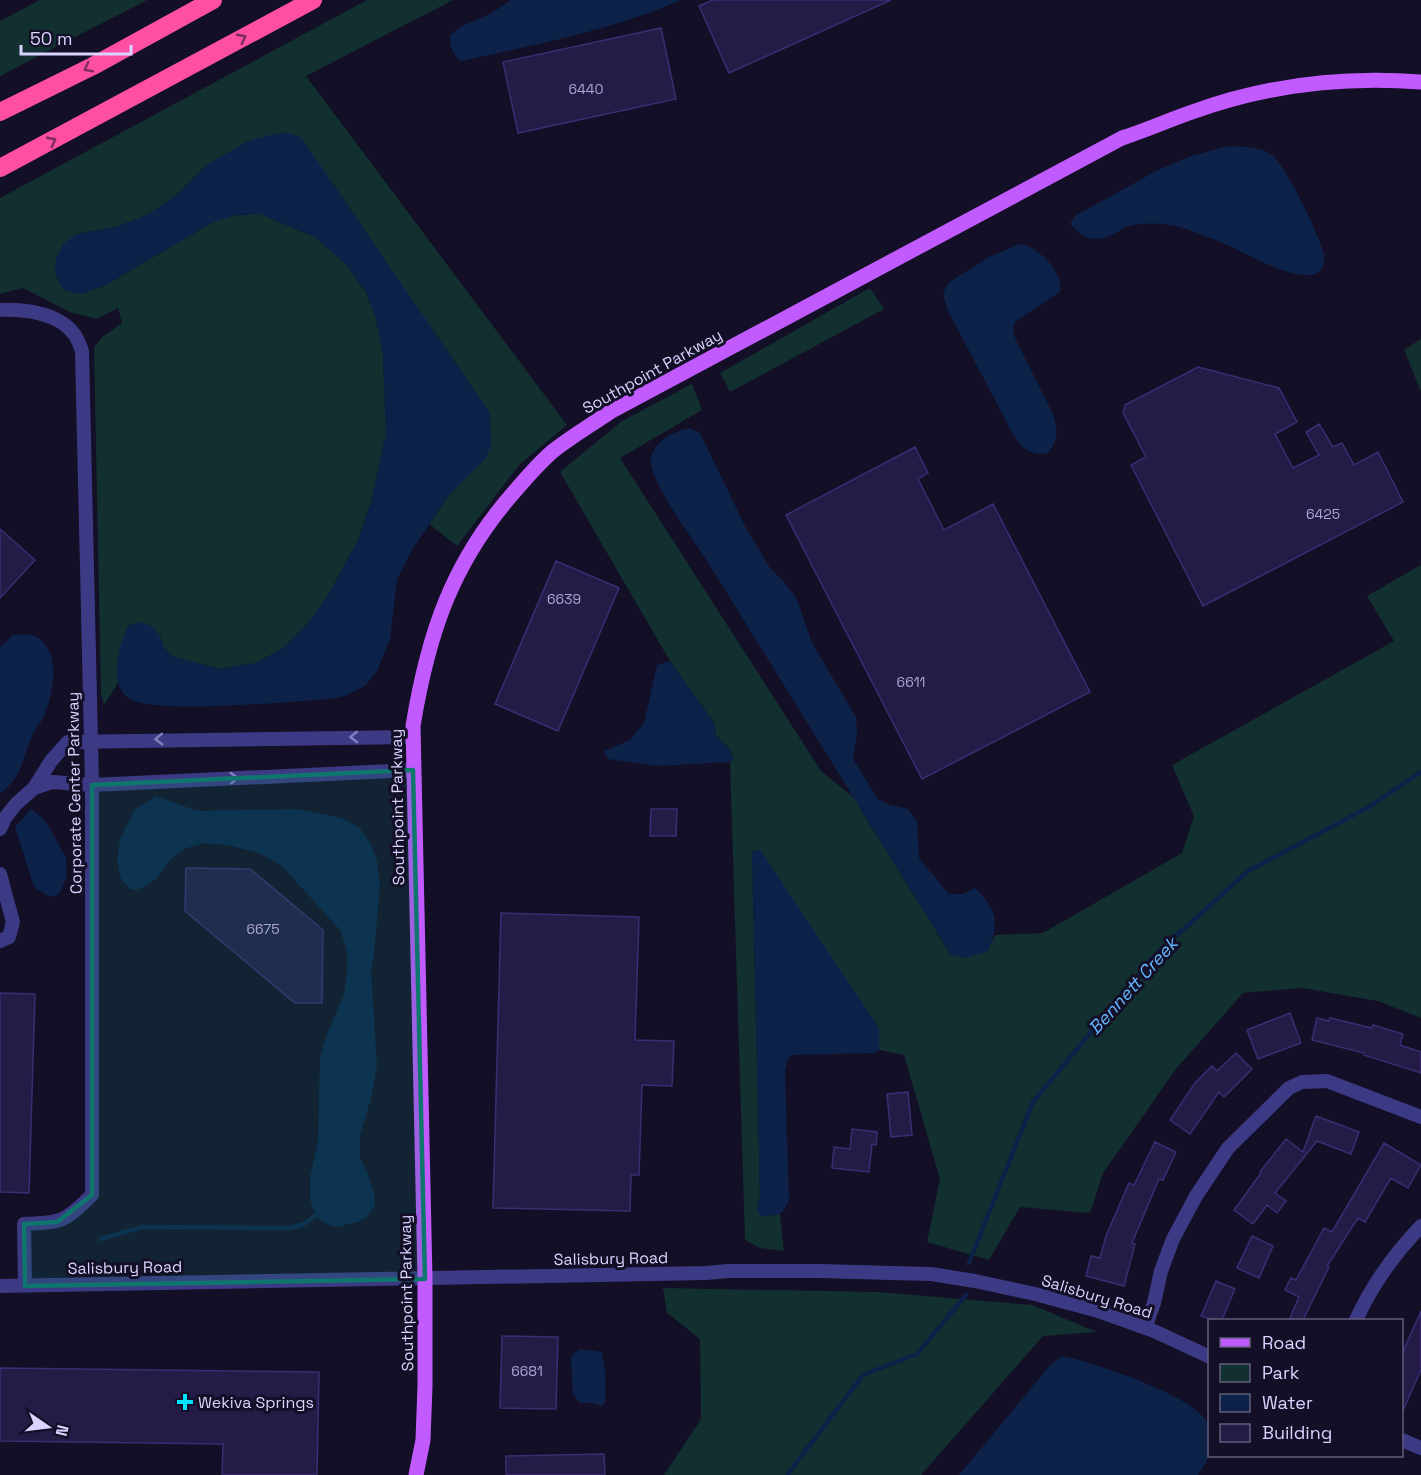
<svg xmlns="http://www.w3.org/2000/svg" width="1421" height="1475" font-family="'Space Grotesk',sans-serif">
<rect width="100%" height="100%" fill="#130f26"/>
<path fill="#12302f" d="M40,0H147L0,76V21Z
M367,0H453L306,76L567,425L520,464L457,546L429,524L449,495L486,458L301,137L208,164L173,198L147,215L116,227L77,234L104,286L213,222L236,215L260,214L315,237L346,264L366,292L376,318L383,355L386,433L371,503L359,538L330,592L310,621L283,648L256,663L220,669L171,656L164,648L160,636L118,655V683L104,705L101,695L94,348L101,338L122,323L118,308L97,319L70,312L23,288L0,294V198Z
M870,288L884,309L730,392L720,373Z
M1421,339V392L1404,350Z
M692,384L702,410L620,458L821,771L853,797L951,955L987,952L995,935L1043,933L1182,853L1194,816L1172,765L1394,641L1367,596L1421,565V1018L1378,1001L1302,988L1243,993L1176,1069L1103,1173L1090,1213L1020,1207L989,1260L927,1242L940,1179L904,1055L879,1050V1028L759,850L752,853L760,1196L757,1209L761,1216L780,1214L784,1251L760,1248L745,1240L730,762L734,757L726,745L716,736L714,723L670,661L560,472L622,421Z
M663,1288L878,1292L1032,1305L1097,1332L1043,1336L921,1475H664L701,1419L700,1339L667,1313Z"/>
<path fill="#0c2248" d="M511,0H681C612,30 535,45 461,61C452,54 450,46 450,35L460,27L490,14Z
M283,132L301,137L490,413L491,445L486,458L449,495L412,550L397,579L390,639L377,671L366,685L348,695L331,699C295,701 150,716 127,697C109,683 119,641 129,625L143,622L153,627L160,636L164,648L171,656L220,669L256,663L283,648L310,621L330,592L359,538L371,503L386,433L383,355L376,318L366,292L346,264L315,237L260,214L236,215L213,222L104,286L81,294L71,292L63,289L55,274L56,258L64,243L77,234L116,227L147,215L173,198L208,164L250,140Z
M1229,146C1244,147 1261,146 1273,156C1287,168 1320,236 1324,255C1325,260 1323,264 1322,269C1320,271 1318,273 1315,274C1294,282 1240,250 1220,242C1209,237 1197,233 1186,229C1169,223 1144,221 1126,227C1121,229 1116,234 1110,236C1091,243 1083,237 1070,224L1075,216L1156,171L1191,156Z
M1020,244C1038,246 1064,272 1060,292L1015,322L1013,329L1015,338L1053,414C1058,429 1059,443 1046,454C1030,455 1022,448 1014,436L948,311L943,294L948,283L989,257Z
M690,428L700,433L746,528L770,568L782,580L796,597L812,643L856,717L857,734L853,759L878,799L890,805L908,809L917,822L919,858L949,894H963L975,888C998,910 1000,924 987,952L966,958L951,955L704,556C692,538 647,478 651,458C655,440 675,431 690,428Z
M13,635C18,635 26,634 31,635C65,645 53,700 41,722C38,726 35,729 33,734C25,749 24,767 13,781C10,786 4,790 0,794V647Z
M670,661L714,723L716,736L726,745L734,758L730,762L657,766L608,759L604,751L630,740L644,723L657,665Z
M156,796L197,811L299,809L341,818L359,827L370,843L377,861L380,886L374,954L371,970L377,1066L371,1099L360,1135V1157L368,1174L375,1197V1206L367,1217L358,1222L337,1227L331,1226L318,1218L310,1200V1177L318,1141L320,1056L327,1034L344,995L347,973V950L340,930L282,866L259,853L227,845L204,843L187,848L171,859L155,880L144,887L136,890L130,889L121,879L117,861L120,839L134,810Z
M31,809L45,820L66,857L67,876L60,893L53,897L48,896L34,887L15,827Z
M760,849L879,1028V1050L874,1053L793,1055L788,1059L785,1072L789,1199C783,1217 778,1215 760,1216L757,1209L760,1196L752,852Z
M580,1349C588,1352 595,1348 602,1353L605,1371V1403L602,1406L591,1403H580L573,1394L571,1360L573,1354Z
M1063,1356C1095,1363 1193,1395 1208,1423C1212,1429 1211,1448 1209,1455C1207,1462 1202,1469 1198,1475H959L1052,1363Z"/>
<g fill="none" stroke-linecap="round" stroke-linejoin="round">
<path stroke="#0c2248" stroke-width="4.5" d="M101,1239L142,1227L291,1228L304,1224L317,1214
M969,1263L1033,1102L1155,955L1248,871L1369,807L1421,772
M787,1475L863,1375L917,1354L966,1295"/>
</g>
<path fill="#241b47" stroke="#3b2d73" stroke-width="1.5" d="M713,0H891L729,73L699,6Z
M661,28L676,99L518,133L503,62Z
M1198,367L1279,388L1297,422L1275,434L1293,468L1319,455L1306,432L1319,424L1333,447L1342,443L1354,465L1378,452L1403,502L1203,606L1131,465L1146,457L1123,413L1125,405Z
M915,447L928,473L918,479L944,530L993,504L1090,692L922,779L786,515Z
M0,529L35,560L0,598Z
M556,561L619,588L558,731L495,704Z
M651,809H677L676,836H650Z
M186,868L250,869L323,930L322,1003H295L185,911Z
M501,913L639,917L635,1040L674,1041L672,1086L642,1085L639,1175H631L630,1211L493,1208Z
M0,993L35,994L29,1193L0,1192Z
M1290,1013L1301,1043L1258,1059L1247,1030Z
M1317,1018L1329,1021L1330,1018L1372,1028L1373,1025L1403,1034L1400,1045L1421,1052V1073L1364,1055V1053L1312,1040Z
M1236,1053L1252,1069L1224,1097L1219,1092L1190,1134L1170,1120L1195,1083L1212,1066L1217,1071Z
M908,1092L912,1135L891,1137L887,1094Z
M1316,1116L1359,1132L1351,1154L1317,1141L1275,1193L1286,1201L1277,1213L1267,1205L1253,1224L1234,1210L1261,1173L1260,1172L1286,1139L1303,1152Z
M852,1129L877,1132L876,1145L872,1144L869,1172L832,1168L834,1147L850,1149Z
M1155,1142L1176,1152L1163,1180L1159,1179L1132,1243L1135,1244L1124,1286L1086,1276L1091,1256L1100,1258L1106,1236L1129,1183L1134,1185Z
M1384,1143L1421,1165L1408,1188L1391,1178L1365,1222L1358,1218L1327,1266L1329,1267L1303,1320H1289L1299,1297L1285,1290L1291,1278L1296,1280L1324,1228L1332,1232Z
M1252,1236L1273,1246L1259,1278L1237,1268Z
M1216,1281L1235,1289L1222,1320H1212L1201,1316Z
M1421,1311V1370L1401,1415V1356Z
M502,1336L558,1337L556,1409L500,1408Z
M0,1368L319,1372L317,1475H222L223,1444L0,1441Z
M604,1454L605,1475H506V1456Z"/>
<g fill="none" stroke-linecap="round" stroke-linejoin="round">
<path stroke="#3d3a85" stroke-width="14" d="M0,310C24,309 59,313 74,334C78,339 80,346 82,351L92,785V1195C63,1222 65,1222 24,1224L25,1286
M34,788L52,782L92,785L413,770
M0,829L5,818L16,804L34,788L51,761L68,742L413,737
M0,874L13,922L9,937L0,941
M0,1286L706,1273L728,1271H821L891,1273L931,1274L975,1281L1035,1294L1095,1310L1154,1331L1210,1357
M1356,1320C1372,1285 1394,1254 1421,1226
M1145,1328L1154,1303L1161,1271L1173,1239L1196,1196L1228,1148L1289,1088L1302,1082L1327,1081L1421,1117
M1402,1440L1421,1448"/>
<path stroke="#c25bff" stroke-width="15" d="M416,1475L423,1440L425,1386V1279L413,726C428,634 452,562 515,491C527,477 539,463 553,451C571,437 591,425 610,412L1122,138C1147,130 1171,119 1195,111C1268,85 1345,76 1421,82"/>
<path stroke="#ff4fa3" stroke-width="18" d="M0,112L93,66L213,0
M0,168L313,0"/>
</g>
<defs><path id="oneway-chevron" d="M-2-3.5L2.5 0L-2 3.5" fill="none" stroke-width="1.6" stroke-linecap="round" stroke-linejoin="round" transform="scale(1.5)"/></defs>
<g stroke="#7d2c5e">
<use href="#oneway-chevron" transform="translate(242 38) rotate(-28)"/>
<use href="#oneway-chevron" transform="translate(88 68) rotate(153)"/>
<use href="#oneway-chevron" transform="translate(52 141) rotate(-28)"/>
</g>
<g stroke="#837fbc">
<use href="#oneway-chevron" transform="translate(354 737) rotate(179)"/>
<use href="#oneway-chevron" transform="translate(159 739) rotate(179)"/>
<use href="#oneway-chevron" transform="translate(234 778) rotate(-3)"/>
</g>
<path fill="#0f766e" fill-opacity="0.2" stroke="#0f766e" stroke-width="4.5" stroke-linejoin="round" d="M413,770L425,1279L25,1286L24,1224L57,1222L92,1195V785Z"/>
<path fill="#00e5ff" stroke="#130f26" stroke-width="2" d="M182 1393h6v6h6v6h-6v6h-6v-6h-6v-6h6z"/>
<g text-anchor="middle" stroke-width="6" stroke-linejoin="round" paint-order="stroke">
<g font-size="14" fill="#aca6d1">
<text x="586" y="94">6440</text>
<text x="1323" y="519">6425</text>
<text x="564" y="604">6639</text>
<text x="911" y="687">6611</text>
<text x="263" y="934">6675</text>
<text x="527" y="1376">6681</text>
</g>
<g font-size="16" fill="#d9d4ff" stroke="#130f26">
<text transform="translate(652 371) rotate(-29)" y="6">Southpoint Parkway</text>
<text transform="translate(74 793) rotate(-91)" y="6">Corporate Center Parkway</text>
<text transform="translate(397 807) rotate(-91)" y="6">Southpoint Parkway</text>
<text transform="translate(611 1258) rotate(-1)" y="6">Salisbury Road</text>
<text transform="translate(125 1267) rotate(-1)" y="6">Salisbury Road</text>
<text transform="translate(406 1293) rotate(-91)" y="6">Southpoint Parkway</text>
<text transform="translate(1097 1296) rotate(17)" y="6">Salisbury Road</text>
</g>
<g font-size="16" fill="#d9d4ff" stroke="#130f26" text-anchor="start">
<text x="198" y="1408">Wekiva Springs</text>
</g>
<g font-size="18" font-style="italic" fill="#62b6ff" stroke="#130f26">
<text transform="translate(1133 986) rotate(-48)" y="6">Bennett Creek</text>
</g>
</g>
<rect x="1208" y="1319" width="195" height="138" fill="#130f26" stroke="#625e7d" stroke-width="1.5"/>
<rect x="1220" y="1338" width="30" height="9" fill="#c25bff" stroke="#625e7d" stroke-width="1.5"/>
<text x="1262" y="1349" font-size="18" fill="#d9d4ff">Road</text>
<rect x="1220" y="1364" width="30" height="18" fill="#12302f" stroke="#625e7d" stroke-width="1.5"/>
<text x="1262" y="1379" font-size="18" fill="#d9d4ff">Park</text>
<rect x="1220" y="1394" width="30" height="18" fill="#0c2248" stroke="#625e7d" stroke-width="1.5"/>
<text x="1262" y="1409" font-size="18" fill="#d9d4ff">Water</text>
<rect x="1220" y="1424" width="30" height="18" fill="#241b47" stroke="#625e7d" stroke-width="1.5"/>
<text x="1262" y="1439" font-size="18" fill="#d9d4ff">Building</text>
<g transform="translate(48 1427) rotate(104)" stroke="#130f26" stroke-width="4.5" paint-order="stroke">
<path d="M0-4.5L10 22L0 15L-10 22Z" fill="#d9d4ff"/>
<text y="-9" font-size="16" font-weight="bold" text-anchor="middle" fill="#d9d4ff">N</text>
</g>
<path d="M21 45v9h110v-9" fill="none" stroke="#d9d4ff" stroke-width="3"/>
<text x="30" y="45" font-size="18" fill="#d9d4ff" stroke="#130f26" stroke-width="4.5" paint-order="stroke">50 m</text>
</svg>
